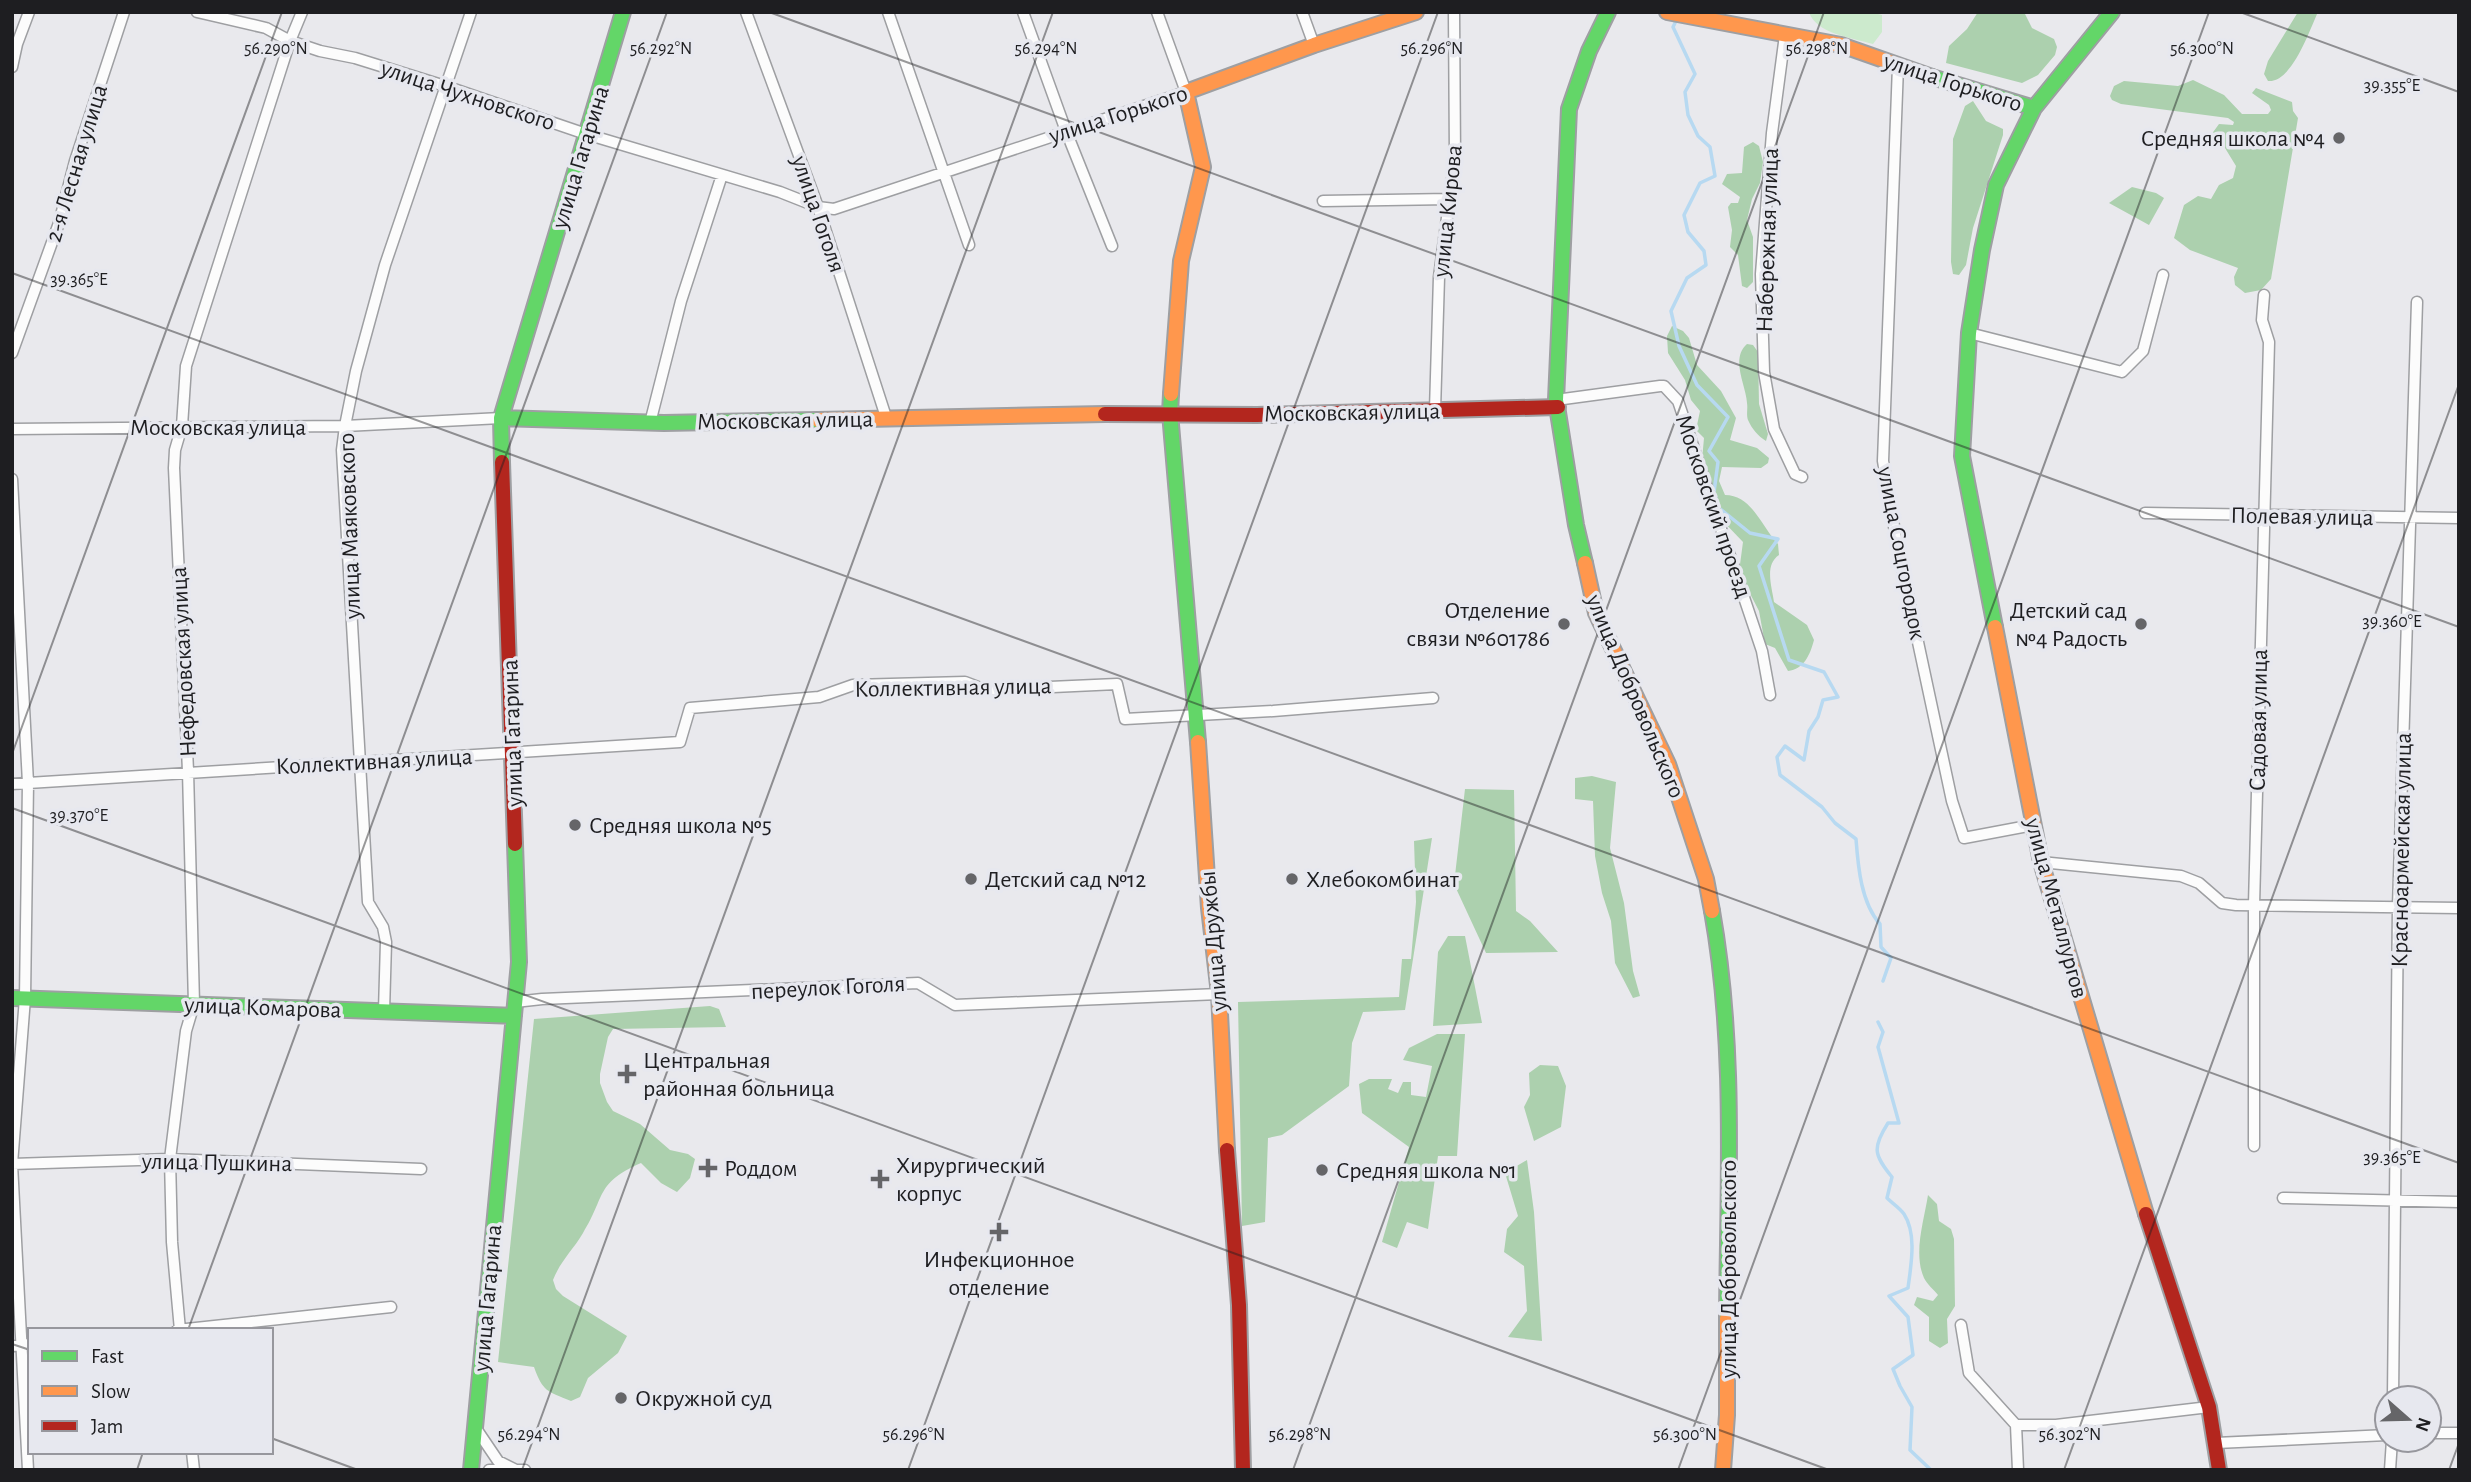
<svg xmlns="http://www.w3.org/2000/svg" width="2471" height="1482" font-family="'Alegreya Sans',sans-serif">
<rect width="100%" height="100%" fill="#e9e9ed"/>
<path fill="#cceacd" d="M1809,12H1870L1882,15V32L1873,44C1853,38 1816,34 1809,12Z"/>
<path fill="#acd0ae" d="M1978,12H2024L2032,28L2054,39L2057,47L2055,55L2038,75L2022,83L1946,63L1949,46L1967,29Z
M2298,12H2318C2309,31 2292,83 2268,81L2264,74L2268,61Z
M2193,80L2224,95L2242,114H2268L2271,110L2269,105L2252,93L2256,88L2292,102L2293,111L2298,118L2271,279L2261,290L2245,293L2235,285L2234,277L2238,268L2190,250L2174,238L2184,205L2198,196L2211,199L2219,185L2233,178L2236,166L2225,148L2211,135L2219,124L2233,125L2234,122L2228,118L2121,104L2112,100L2110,96L2114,86L2124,81L2178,86Z
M1973,101L1986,121L2003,129V135L1973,228L1966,265L1959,275L1953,274L1951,262L1953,139L1965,106Z
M1753,142L1759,146L1763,162L1760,183L1752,199L1747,220L1753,237V282L1747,288L1742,286L1738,255L1730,247L1732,230L1728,207L1731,203H1738L1740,197L1722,184L1727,174L1742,173L1744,147Z
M2132,187L2156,193L2164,198L2149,225L2109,203Z
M1672,326L1683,331L1689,338L1697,365L1721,391L1736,418L1730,440L1757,448L1769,458L1768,463L1761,468L1722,467L1719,481L1725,495C1752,495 1761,526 1778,544L1779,555C1764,565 1772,587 1774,602L1807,625L1814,640C1810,655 1804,669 1788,671L1775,648L1765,644L1759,611L1739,572L1743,542L1720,518L1702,460L1704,438L1696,430L1700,411L1691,400L1685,380L1668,353L1667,336Z
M1747,344L1753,345L1758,352L1759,404L1768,434L1766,441C1758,436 1752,429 1748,420C1746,414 1748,409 1747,403C1746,385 1730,359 1747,344Z
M1592,776L1616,782L1610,848L1624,903L1633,971L1640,996L1633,998L1615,963L1611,921L1602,893L1595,856L1593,801L1575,799V778Z
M1465,789L1514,790L1516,911L1530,921L1558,952L1486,953L1454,884Z
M1432,838L1405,1010L1363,1012L1352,1043L1349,1086L1282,1135L1268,1138L1265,1222L1242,1226L1238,1002L1399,997L1402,959H1411L1416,902L1414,841Z
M1448,936H1465L1482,1023L1433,1026L1438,952Z
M710,1006L719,1009L726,1027L613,1029L608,1037L600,1074V1083L607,1102L613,1111L640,1124L670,1150L688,1154L695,1159L690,1178L677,1192L661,1183L641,1163C595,1183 606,1196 583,1233C573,1250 561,1260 553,1280L556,1289L563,1296L627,1336L618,1353L588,1378L580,1397L571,1401C547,1391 543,1392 534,1367L498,1362L534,1019Z
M1437,1034H1465L1457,1156H1438L1428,1229L1407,1222L1397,1248L1382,1242L1409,1147L1362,1113L1359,1084L1369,1079H1392L1388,1089L1398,1093L1403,1082H1411V1095L1426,1097L1432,1066L1403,1060L1409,1048Z
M1540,1065L1558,1066L1566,1086L1561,1127L1534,1141L1524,1107L1530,1095L1529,1073Z
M1527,1160L1534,1212L1542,1341L1508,1337L1527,1311L1524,1266L1504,1252L1507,1229L1518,1216L1505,1173Z
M1928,1195L1937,1204L1939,1221L1951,1229L1954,1239L1955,1306L1947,1319L1948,1343L1940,1348L1929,1341V1317L1914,1305L1917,1297L1933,1301L1938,1295C1934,1290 1927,1284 1924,1278C1913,1253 1924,1221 1928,1195Z"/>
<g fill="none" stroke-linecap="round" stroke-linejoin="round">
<path stroke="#b7d9f1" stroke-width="3.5" d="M1678,17L1673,27L1695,74L1685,92L1688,115L1698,136L1710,147L1715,176L1700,183L1684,215L1688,232L1704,251L1706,265L1687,278L1671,311L1679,346L1697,385L1728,417L1709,451L1718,462L1714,492L1719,508L1750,533L1778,539L1759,566L1789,660L1824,672L1838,697L1823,700L1818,717L1809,731L1804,760L1785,746L1777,757L1780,775L1822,807L1835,823L1856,839C1858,866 1861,903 1880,924L1881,947L1891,958L1883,981
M1878,1022L1883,1032L1878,1047L1899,1123H1888C1872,1148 1874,1155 1892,1177L1887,1198C1892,1203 1900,1208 1904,1214C1917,1234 1911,1265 1908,1288L1889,1296L1908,1317L1913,1355L1893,1369L1900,1386L1912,1407L1910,1450L1931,1470"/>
<defs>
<path id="street" d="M197,12L266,28L290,41L320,51L355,58L445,86L586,134L780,192L818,207L834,209L1186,92L1157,12
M746,12L818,207L886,417
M888,12L969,245
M1023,12L1066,131L1112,246
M1302,12L1314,45
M1785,35L1772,133L1761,274L1764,372L1774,429L1795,474L1802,477
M1898,66L1883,461L1897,544L1952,801L1964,838L2033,825
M12,67L17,44L29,12
M1323,201L1450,199
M1969,333L2122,372L2143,351L2163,275
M12,353L59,223L75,161L124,12
M1556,400L1660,386H1664L1678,401L1762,651L1770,695
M1435,410L1439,277L1455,158L1454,12
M650,423L681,301L722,175
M12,429L345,426L501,418
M12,479L28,783L25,998L12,1164L28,1470
M2145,513L2459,518
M12,784L680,742L690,708L819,697L853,685L965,682L986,690L1117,684L1125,719L1273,711L1433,698
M2041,862L2181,876L2199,883L2222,903L2236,905L2459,908
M515,1002L542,999L918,983L955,1005L1219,994
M384,1011L386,942L383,927L368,902L342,450L345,426L356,371L385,265L471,12
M2254,1146V905L2269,342L2262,320L2264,295
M12,1164L170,1159L421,1169
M2283,1198L2459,1202
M1961,1325L1969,1373L2016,1425L2018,1470
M177,1330L391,1307
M180,1330L172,1242L170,1159L186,1031L194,1004L188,771L174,468L175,450L182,426L186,366L290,41L302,12
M12,1346L30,1344
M2393,1398L2398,907L2417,302
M2016,1425H2056L2209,1407
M475,1427L498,1461L516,1470
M2429,1433H2459
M2216,1443L2387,1435
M192,1452L194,1470
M489,1470H525
M2390,1470L2392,1440"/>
<path id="fast" d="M1932,77L2034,108
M1171,394L1170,413L1198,742
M501,418L664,423L818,420
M502,462L501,418L623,12
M1585,563L1576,525L1556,400L1569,109L1589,51L1608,12
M1995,627L1962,456L1969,333L1982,250L1996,185L2034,108L2112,12
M1712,911C1736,1045 1728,1183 1727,1318
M12,998L514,1016
M471,1470L519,962L515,844"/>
<path id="slow" d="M1667,12L1841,45L1932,77
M1171,394L1181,261L1203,167L1186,92L1314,45L1416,12
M818,420L1105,414
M1585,563L1596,613L1668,764L1706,879L1712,911
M1995,627L2041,862L2146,1214
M1198,742L1209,908L1219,994L1227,1150
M1723,1470L1727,1415V1318"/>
<path id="jam" d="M1105,414L1257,415L1558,407
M502,462L515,844
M1227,1150L1239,1305L1243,1470
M2146,1214L2209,1407L2219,1470"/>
</defs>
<use href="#street" stroke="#9e9fa2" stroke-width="13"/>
<use href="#fast" stroke="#9e9fa2" stroke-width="18"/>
<use href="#slow" stroke="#9e9fa2" stroke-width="18"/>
<use href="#jam" stroke="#9e9fa2" stroke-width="18"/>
<use href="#street" stroke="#fcfcfc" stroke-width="10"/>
<use href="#fast" stroke="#63d668" stroke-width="14"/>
<use href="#slow" stroke="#ff974d" stroke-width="14"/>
<use href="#jam" stroke="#b3261e" stroke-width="14"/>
</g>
<path fill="none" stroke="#1e1e21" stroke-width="2" stroke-opacity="0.45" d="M769,12L2459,627M2240,12L2459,92M12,273L2459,1163M12,754L282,12M12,808L1829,1470M188,1330L667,12M12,1344L30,1350M271,1438L358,1470M137,1470L143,1452M522,1470L1053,12M908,1470L1438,12M1293,1470L1824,12M1678,1470L2209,12M2064,1470L2459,384M2449,1470L2459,1443"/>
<g fill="#656568" stroke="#e7e8ef" stroke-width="2.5">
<circle cx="2339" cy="138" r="7"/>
<circle cx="1564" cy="624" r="7"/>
<circle cx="2141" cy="624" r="7"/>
<circle cx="575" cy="825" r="7"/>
<circle cx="971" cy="879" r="7"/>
<circle cx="1292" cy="879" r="7"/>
<path d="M623.5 1063.5h7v7h7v7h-7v7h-7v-7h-7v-7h7z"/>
<path d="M704.5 1157.5h7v7h7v7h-7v7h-7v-7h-7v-7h7z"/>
<circle cx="1322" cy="1170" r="7"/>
<path d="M876.5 1168.5h7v7h7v7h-7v7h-7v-7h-7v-7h7z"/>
<path d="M995.5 1221.5h7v7h7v7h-7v7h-7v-7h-7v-7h7z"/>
<circle cx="621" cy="1398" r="7"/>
</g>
<g text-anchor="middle" stroke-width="7" stroke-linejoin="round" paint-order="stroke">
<g font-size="24" fill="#1e1e21" stroke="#e7e8ef">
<text transform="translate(1953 82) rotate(18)" y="8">улица Горького</text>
<text transform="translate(468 95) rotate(18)" y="8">улица Чухновского</text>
<text transform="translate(1118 114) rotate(-18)" y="8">улица Горького</text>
<text transform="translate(580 157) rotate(-73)" y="8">улица Гагарина</text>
<text transform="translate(76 163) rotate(-73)" y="8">2-я Лесная улица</text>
<text transform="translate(1447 211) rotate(-84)" y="8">улица Кирова</text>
<text transform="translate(819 214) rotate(71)" y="8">улица Гоголя</text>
<text transform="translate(1767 240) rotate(-88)" y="8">Набережная улица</text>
<text transform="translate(1352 412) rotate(-1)" y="8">Московская улица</text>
<text transform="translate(785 420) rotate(-1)" y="8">Московская улица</text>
<text x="218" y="435">Московская улица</text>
<text transform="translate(1714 506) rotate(71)" y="8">Московский проезд</text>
<text transform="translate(2302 516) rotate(1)" y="8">Полевая улица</text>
<text transform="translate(349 526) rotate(-92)" y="8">улица Маяковского</text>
<text transform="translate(1902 553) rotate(79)" y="8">улица Соцгородок</text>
<text transform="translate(183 662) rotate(-93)" y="8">Нефедовская улица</text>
<text transform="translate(953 687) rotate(-1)" y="8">Коллективная улица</text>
<text transform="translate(1636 696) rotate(67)" y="8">улица Добровольского</text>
<text transform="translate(2258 720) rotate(-89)" y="8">Садовая улица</text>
<text transform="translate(512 733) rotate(-92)" y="8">улица Гагарина</text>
<text transform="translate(374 761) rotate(-3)" y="8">Коллективная улица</text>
<text transform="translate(2401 850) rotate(-89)" y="8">Красноармейская улица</text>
<text transform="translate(2057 908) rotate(75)" y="8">улица Металлургов</text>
<text transform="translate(1213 941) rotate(-95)" y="8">улица Дружбы</text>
<text transform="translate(828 987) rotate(-3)" y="8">переулок Гоголя</text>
<text transform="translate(263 1007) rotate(2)" y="8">улица Комарова</text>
<text transform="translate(217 1162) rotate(1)" y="8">улица Пушкина</text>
<text transform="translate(1728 1269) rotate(-90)" y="8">улица Добровольского</text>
<text transform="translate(487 1298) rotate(-85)" y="8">улица Гагарина</text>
</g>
<g font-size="24" fill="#1e1e21" stroke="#e7e8ef" text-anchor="start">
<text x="2325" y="146" text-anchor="end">Средняя школа №4</text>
<text x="1550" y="618" text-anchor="end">Отделение<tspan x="1550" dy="28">связи №601786</tspan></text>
<text x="2127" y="618" text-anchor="end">Детский сад<tspan x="2127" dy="28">№4 Радость</tspan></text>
<text x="589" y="833">Средняя школа №5</text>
<text x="985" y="887">Детский сад №12</text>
<text x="1306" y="887">Хлебокомбинат</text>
<text x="643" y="1068">Центральная<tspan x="643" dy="28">районная больница</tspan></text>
<text x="896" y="1173">Хирургический<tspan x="896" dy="28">корпус</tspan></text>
<text x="724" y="1176">Роддом</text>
<text x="1336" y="1178">Средняя школа №1</text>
<text x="999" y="1267" text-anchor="middle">Инфекционное<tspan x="999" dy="28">отделение</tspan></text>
<text x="635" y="1406">Окружной суд</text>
</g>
</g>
<g font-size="18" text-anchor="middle" fill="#1e1e21" stroke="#e7e8ef" stroke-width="7" stroke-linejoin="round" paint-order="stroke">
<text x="276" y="54">56.290°N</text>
<text x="661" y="54">56.292°N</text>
<text x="1046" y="54">56.294°N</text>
<text x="1432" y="54">56.296°N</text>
<text x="1817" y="54">56.298°N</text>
<text x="2202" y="54">56.300°N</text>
<text x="2392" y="91">39.355°E</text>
<text x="79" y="285">39.365°E</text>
<text x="2392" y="627">39.360°E</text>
<text x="79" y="821">39.370°E</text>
<text x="2392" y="1163">39.365°E</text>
<text x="529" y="1440">56.294°N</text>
<text x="914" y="1440">56.296°N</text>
<text x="1300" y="1440">56.298°N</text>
<text x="1685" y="1440">56.300°N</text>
<text x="2070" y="1440">56.302°N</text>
</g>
<rect width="2471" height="1482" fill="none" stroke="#1e1e21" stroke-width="28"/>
<rect x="28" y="1328" width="245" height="126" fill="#e7e8ef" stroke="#97979d" stroke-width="2"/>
<rect x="42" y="1351" width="35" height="10" fill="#63d668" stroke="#97979d" stroke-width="2"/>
<text x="91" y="1363" font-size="21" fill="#1e1e21">Fast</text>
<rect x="42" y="1386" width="35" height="10" fill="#ff974d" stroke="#97979d" stroke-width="2"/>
<text x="91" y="1398" font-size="21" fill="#1e1e21">Slow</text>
<rect x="42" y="1421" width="35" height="10" fill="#b3261e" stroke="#97979d" stroke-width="2"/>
<text x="91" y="1433" font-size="21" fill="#1e1e21">Jam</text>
<g transform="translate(2408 1419) rotate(110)"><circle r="33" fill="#e7e8ef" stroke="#97979d" stroke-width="2"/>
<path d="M0-5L12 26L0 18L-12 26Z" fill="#656568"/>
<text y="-10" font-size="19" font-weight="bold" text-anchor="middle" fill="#1e1e21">N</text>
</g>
</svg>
